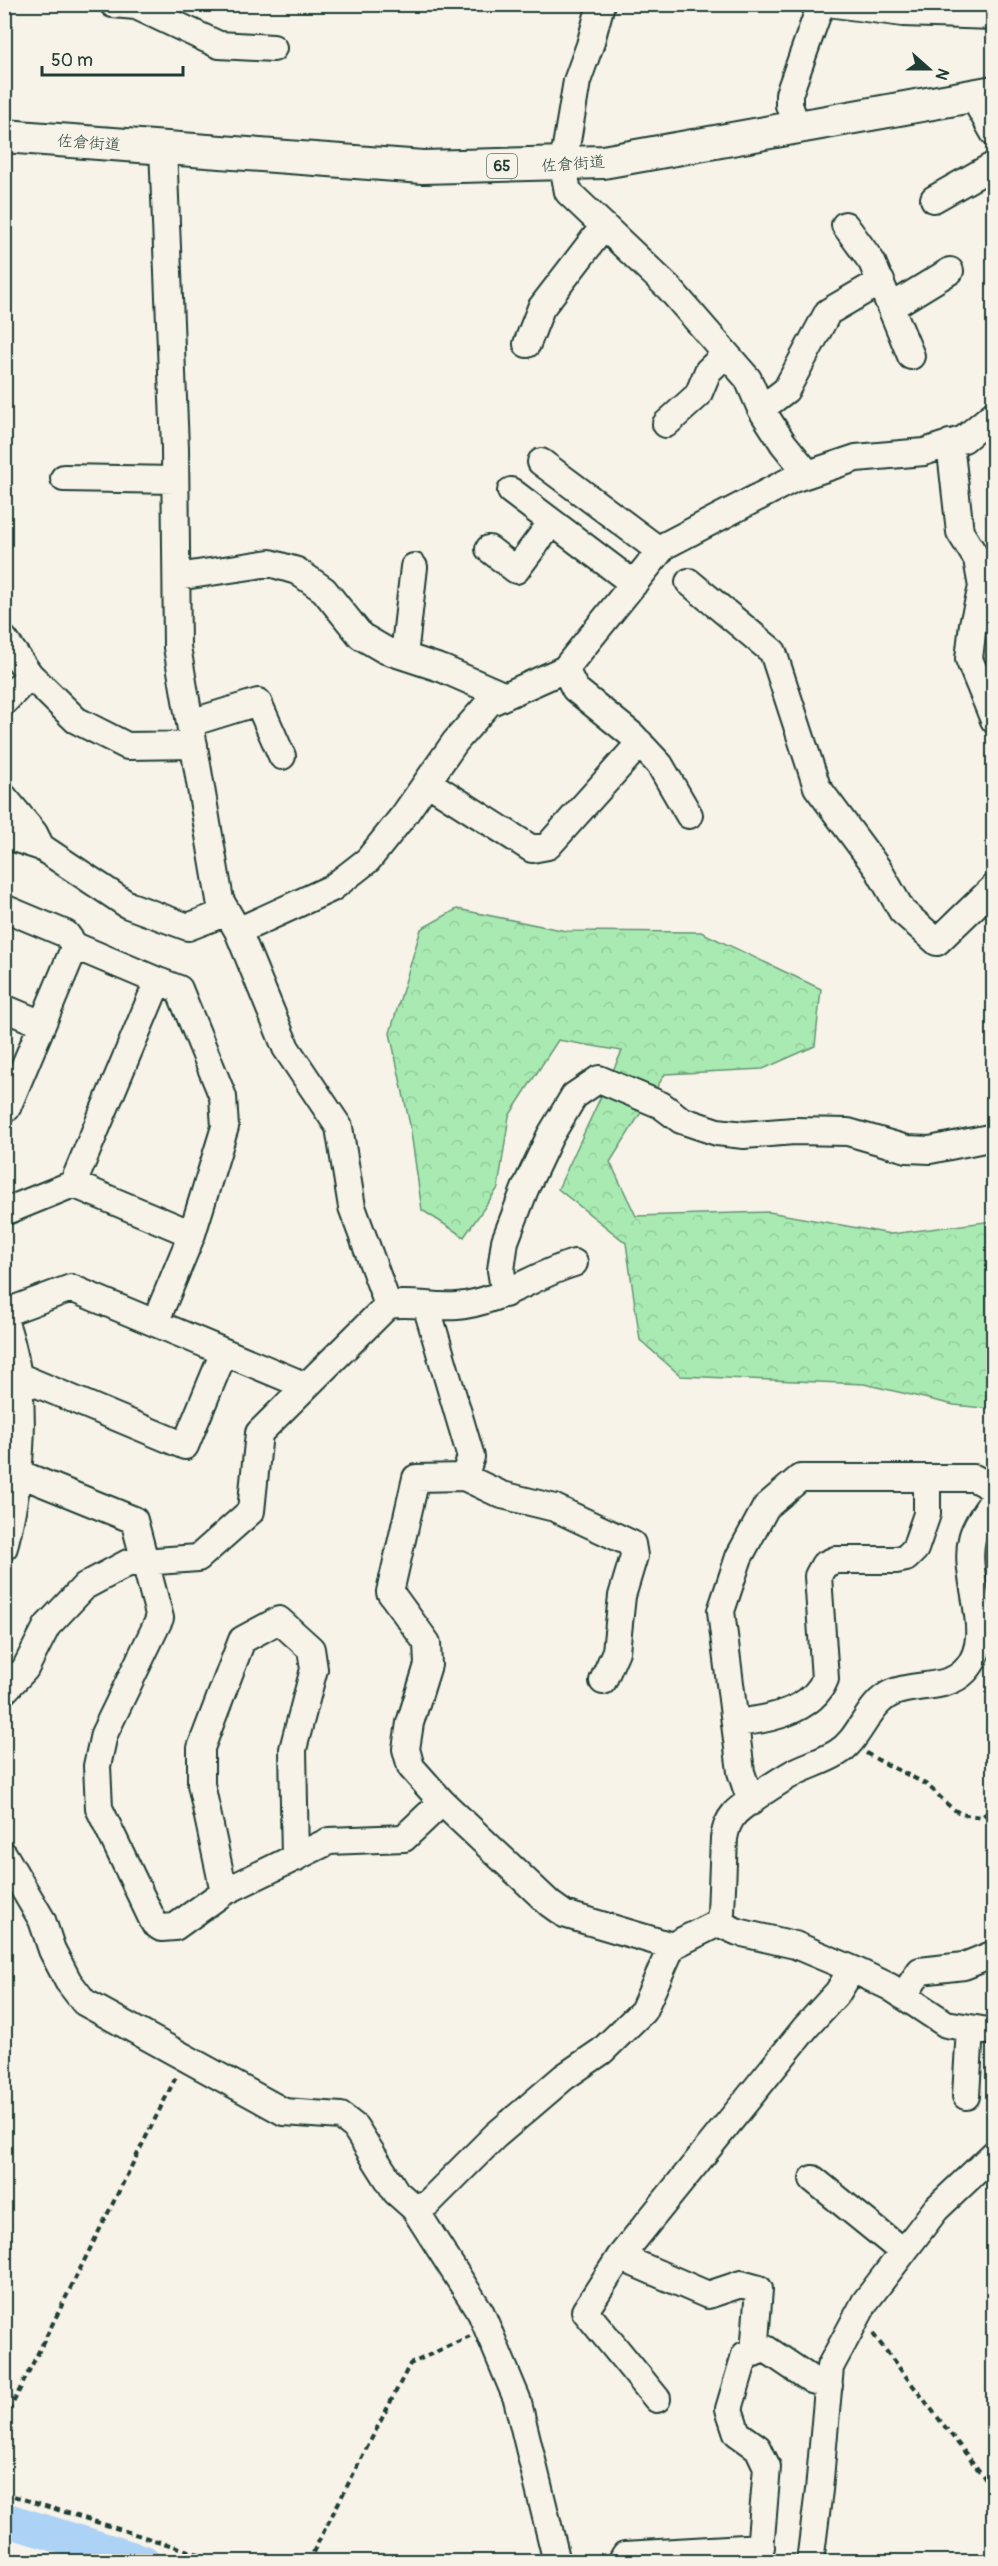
<svg xmlns="http://www.w3.org/2000/svg" width="998" height="2566" font-family="Pangolin,'Klee One',sans-serif">
<defs>
<pattern id="forest-crowns" width="20" height="18" patternUnits="userSpaceOnUse" patternTransform="scale(1.5)"><rect width="20" height="18" fill="#a9eab2"/><path d="M2 6a3 3 0 1 1 6 0M12 15a3 3 0 1 1 6 0" fill="none" stroke="#91ca9a"/></pattern>
</defs>
<rect width="100%" height="100%" fill="#f7f3e8"/>
<filter id="ink" filterUnits="userSpaceOnUse"><feTurbulence type="fractalNoise" baseFrequency=".0167" numOctaves="2"/><feDisplacementMap in="SourceGraphic" scale="12" xChannelSelector="R" yChannelSelector="G"/><feConvolveMatrix kernelMatrix="1 2 1 2 8 2 1 2 1" color-interpolation-filters="sRGB"/></filter>
<g filter="url(#ink)">
<path fill="url(#forest-crowns)" stroke="#649473" stroke-width="1.5" d="M457,909L566,931L701,932L821,989L815,1046L763,1069L665,1074L610,1162L636,1216L769,1212L891,1234L993,1221V1409L954,1405L864,1384L681,1376L640,1340L626,1243L558,1189L622,1051L558,1040L509,1116L498,1188L464,1237L422,1210L410,1125L390,1033L421,929Z"/>
<g fill="none" stroke-linecap="round" stroke-linejoin="round">
<path stroke="#acd2f6" stroke-width="34" d="M4,2519L144,2562"/>
<defs>
<path id="minor" d="M113,4L136,6L219,45L273,48
M601,4L590,45L577,81L563,165L568,192L669,288L748,379L761,409L783,443L808,474
M835,4L903,13L994,16
M973,96L994,133
M797,127L789,105V94L821,4
M163,147L175,448L177,647L220,900L238,931L332,888L368,860L404,815L455,742L489,703L565,669L664,546L793,479L856,458L924,452L964,439L994,414
M934,199L994,165
M845,225L872,262L911,356
M891,307L950,271
M527,344L541,308L604,226
M761,409L786,390L828,312L881,281
M666,424L698,395L708,371L726,354
M950,443L960,532L977,559L982,587L973,624L969,659L994,720
M541,462L660,551
M64,478L175,480
M511,491L634,584
M489,549L516,570L552,522
M177,577L270,563L297,571L324,590L361,636L385,650L443,669L505,696
M689,582L773,652L817,787L878,869L902,911L937,942L994,887
M4,639L30,675L76,720L127,746L194,745
M404,656L414,567
M565,669L575,689L632,735L660,765L689,815
M4,702L30,675
M190,723L258,702L282,756
M427,782L532,849L548,846L640,743
M4,797L34,833L41,847
M4,835L41,847L128,905L188,927L227,912
M4,908L66,934L75,946
M158,981L179,989L223,1097L225,1127L192,1234
M4,1008L42,1024
M4,1109L7,1108L75,946L158,981L73,1184L192,1234L155,1323
M4,1212L73,1184
M505,1294L501,1270L505,1241L525,1189L550,1136L574,1096L599,1079L661,1105L681,1120L717,1132L744,1135L794,1131L848,1132L907,1149L930,1150L994,1137
M388,1305C411,1301 434,1308 457,1306C500,1302 534,1275 574,1263
M426,1305L471,1457L464,1477
M4,1313L71,1288L306,1386
M4,1320C30,1391 22,1475 4,1547
M18,1376L185,1446L224,1352
M18,1473L134,1520L160,1618L104,1734L97,1766L99,1808L154,1923L161,1928L175,1927L224,1892L329,1841L404,1838L442,1802
M603,1681L616,1651L622,1596L634,1556L632,1544L555,1508L502,1495L464,1477L416,1478L390,1592L427,1643L428,1665L410,1723L406,1749L411,1767L442,1802L550,1904L564,1914L672,1946L718,1923L738,1932L795,1945L852,1969L890,1987L946,2024L994,2032
M4,1691L25,1669L47,1626L85,1586L128,1563L198,1558L251,1511L259,1433L388,1305L352,1207L339,1127L286,1048L238,931
M735,1723C766,1720 812,1712 825,1679L818,1576L824,1565L835,1560H896L906,1558L915,1549L927,1514V1478
M751,1802L741,1772L721,1611L739,1557L766,1507L800,1478H974L994,1489
M4,1855L42,1920L52,1950L68,1981L84,2002L284,2112L341,2116L355,2127L396,2192L414,2208L428,2203L495,2136L564,2077L602,2051L643,2011L672,1946
M224,1892L201,1784V1748L242,1640L279,1620L311,1649L314,1669L293,1749L295,1858
M718,1923L721,1913L724,1838C726,1828 728,1821 735,1813C745,1803 782,1779 795,1772C809,1765 824,1761 837,1753C861,1739 867,1704 892,1693C915,1683 947,1690 965,1671C998,1637 962,1580 972,1539C975,1525 987,1511 994,1498
M903,1996L920,1971L964,1966L994,1954
M966,2096L970,2028
M813,2179L903,2252
M414,2208L481,2313L517,2399L557,2562
M620,2257L585,2311L657,2399
M754,2353L759,2289L741,2284L708,2295L620,2257L806,2027L838,1992L852,1969
M621,2562L625,2555L761,2547
M759,2562L767,2467L758,2448L737,2433L729,2409L745,2355L766,2349L812,2380L829,2385
M810,2562L819,2490L830,2367L865,2302L936,2209L994,2154"/>
<path id="major" d="M4,136L423,167L603,162L994,92"/>
</defs>
<use href="#minor" stroke="#1f3d34" stroke-width="30"/>
<use href="#major" stroke="#1f3d34" stroke-width="36"/>
<path stroke="#1f3d34" stroke-width="4" stroke-dasharray="6 4.5" stroke-linecap="butt" d="M866,1753C884,1764 903,1772 922,1782C937,1790 947,1809 963,1814C968,1816 976,1816 982,1817L994,1807
M873,2334L994,2490
M4,2421L176,2077
M4,2493L224,2562
M308,2562L410,2364L470,2336"/>
<use href="#minor" stroke="#f7f3e8" stroke-width="26"/>
<use href="#major" stroke="#f7f3e8" stroke-width="32"/>
</g>
</g>
<g text-anchor="middle" stroke-width="4.5" stroke-linejoin="round" paint-order="stroke">
<rect fill="#f7f3e8" stroke="#60746a" stroke-width="1.5" x="487" y="154" width="30" height="24" rx="4.5"/>
<g font-size="15" font-weight="bold" fill="#1f3d34">
<text x="502" y="171">65</text>
</g>
<g font-size="16" fill="#1f3d34" stroke="#f7f3e8">
<text transform="translate(89 142) rotate(4)" y="6">佐倉街道</text>
<text transform="translate(573 163) rotate(-4)" y="6">佐倉街道</text>
</g>
</g>
<rect width="998" height="2566" fill="none" stroke="#f7f3e8" stroke-width="24"/>
<rect x="12" y="12" width="974" height="2542" fill="none" stroke="#1f3d34" stroke-width="2" filter="url(#ink)"/>
<g transform="translate(929 69) rotate(111)" stroke="#f7f3e8" stroke-width="4.5" paint-order="stroke">
<path d="M0-4.5L10 22L0 15L-10 22Z" fill="#1f3d34"/>
<text y="-9" font-size="16" font-weight="bold" text-anchor="middle" fill="#1f3d34">N</text>
</g>
<path d="M42 66v9h141v-9" fill="none" stroke="#1f3d34" stroke-width="3"/>
<text x="51" y="66" font-size="18" fill="#1f3d34" stroke="#f7f3e8" stroke-width="4.5" paint-order="stroke">50 m</text>
</svg>
